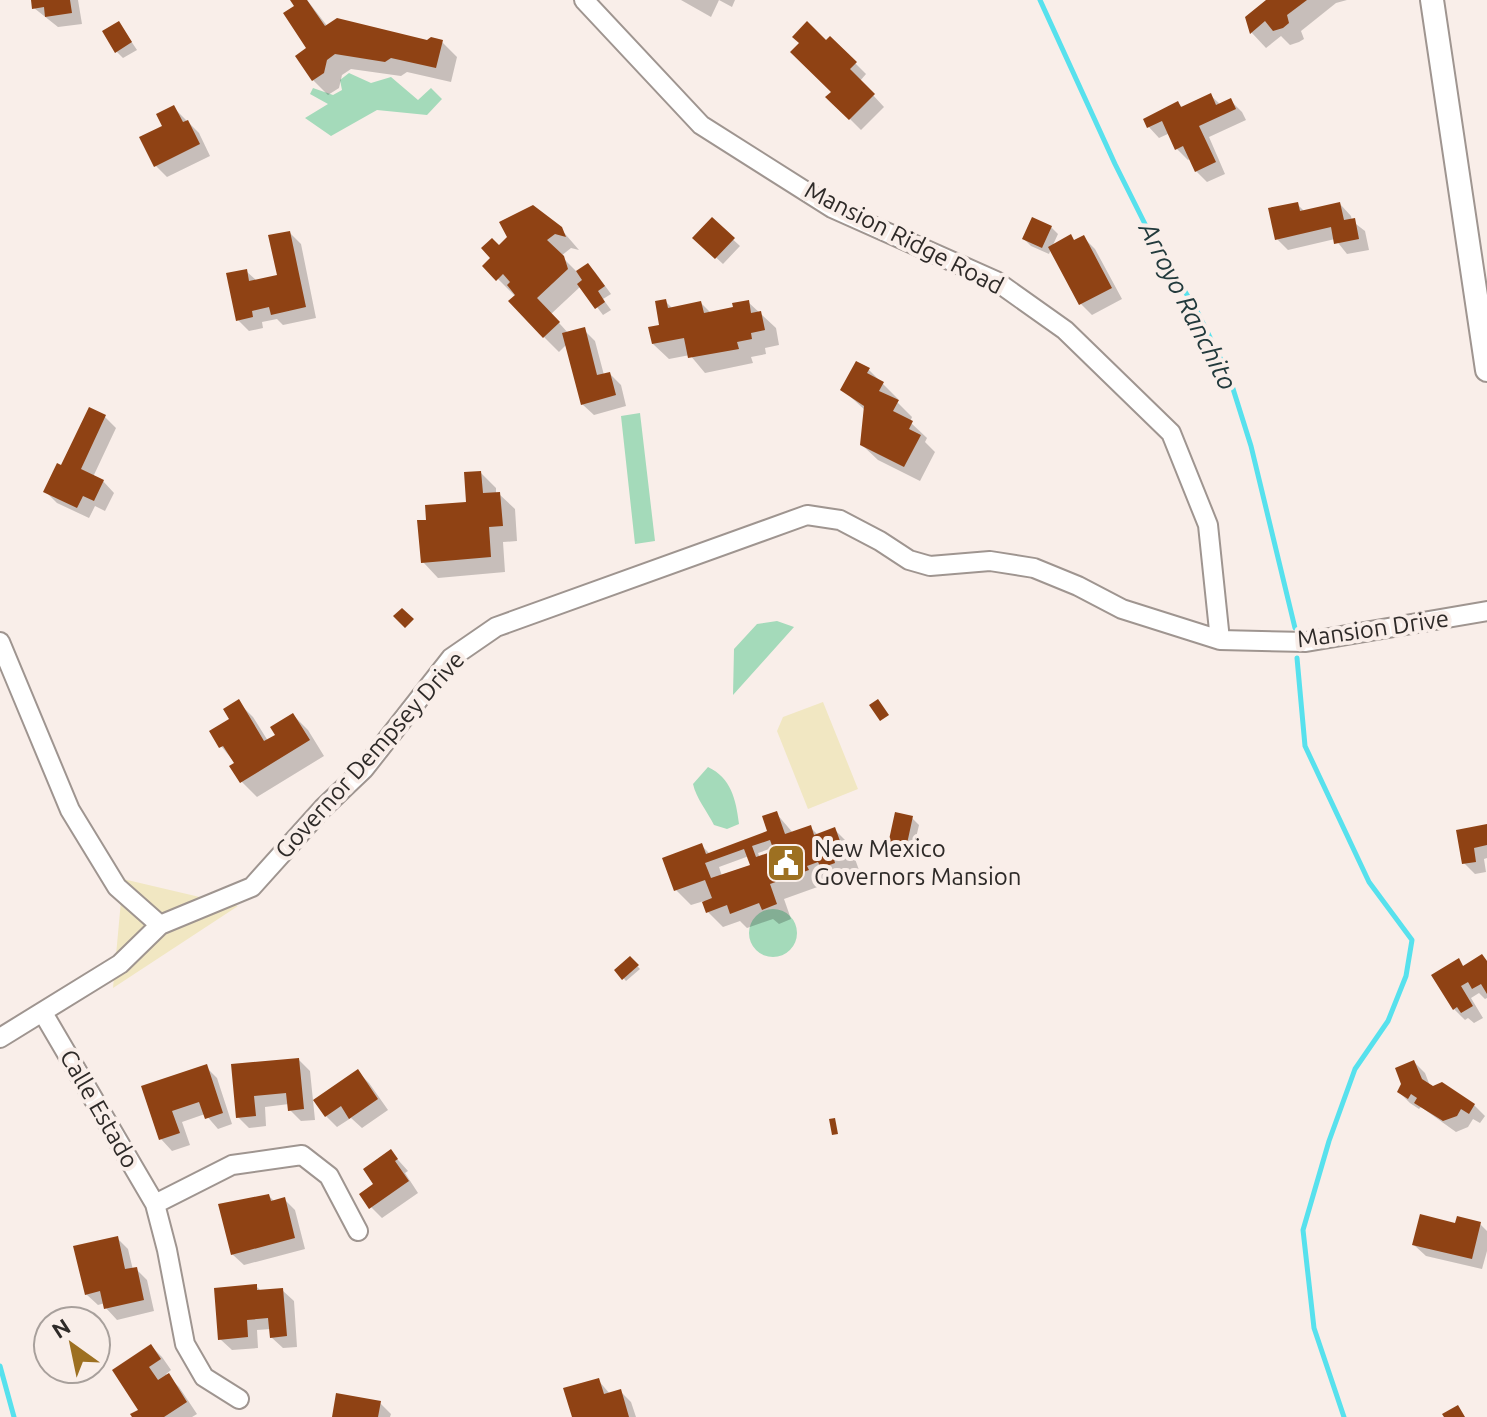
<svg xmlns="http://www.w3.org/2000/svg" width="1487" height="1417" font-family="Ubuntu,sans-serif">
<rect width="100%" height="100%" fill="#f9eee9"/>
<path fill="#a4daba" d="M349,73L371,83L391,77L418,100L431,88L442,99L427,115L377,110L331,136L305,118L328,104L310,94L313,88L333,95L342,90L340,80Z
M640,413L655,541L635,544L621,416Z
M777,621L794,627L733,695L734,649L757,624Z
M708,767C731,778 736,799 739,824L727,829L714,825C707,811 696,798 693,784Z
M749 933a24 24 0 1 1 48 0a24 24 0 1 1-48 0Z"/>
<path fill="#f1e7c2" d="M823,702L858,789L808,809L777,731L783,717Z
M123,879L238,906L113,988Z"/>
<path fill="#0003" fill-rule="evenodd" d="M33,0H78L82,24L58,27L34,8Z
M292,0H307L328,27L427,42H442L457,57L451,82L407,72L401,76L351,69L342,75L339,88L328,95L313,80L309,49Z
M681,0H735L732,7L719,0L711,17Z
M1269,0H1347L1336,3L1301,31L1304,39L1299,42L1290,45L1281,36L1266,48L1252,33L1247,18Z
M119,23L137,50L123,58L116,51Z
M830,38L866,74L860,81L884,107L861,130L828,97L833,92L826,43Z
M1210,95L1221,105L1231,101L1242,112L1246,120L1209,137L1225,174L1207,182L1196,171L1191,158L1188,160L1177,149L1170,133L1159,138L1148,126L1178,103L1183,108Z
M174,108L199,133L210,156L167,177L156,166L165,127Z
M1297,204L1305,212L1340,204L1351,216L1352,221L1365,231L1369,250L1347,254L1335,239L1288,250L1277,239Z
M712,220L740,246L723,264L695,238Z
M1051,227L1058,234L1052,247L1084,238L1095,249L1122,299L1092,315L1081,304L1051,249L1049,254L1031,246L1024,239Z
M560,228L579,250L571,248L561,256L578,273L588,265L595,272L611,294L603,299L611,310L603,315L581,286L551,314L569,334L584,330L595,341L604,375L610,374L621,385L626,406L594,415L582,404L567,344L559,352L544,337L516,297L485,266L499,248Z
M290,233L301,244L316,318L283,325L277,319L262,322L263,328L249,331L238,320L246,271L257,281L279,277Z
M665,301L673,309L701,303L711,313L735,308L748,302L776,328L779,345L765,348L766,354L751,357L753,363L705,373L690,355L669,359L653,344L661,326Z
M868,369L898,399L896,401L912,417L910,422L927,438L925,442L935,452L920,481L878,460L862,445L865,410L843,390Z
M90,410L105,417L116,428L93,477L103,481L114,493L105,511L95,506L89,518L57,503L46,492L62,468Z
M481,473L496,488V494H499L515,509L517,541L503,542L505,572L438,578L423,562L469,503Z
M238,702L253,717L268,741L277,736L293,715L308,730L324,756L257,797L242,782L232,766L236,764L221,746Z
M776,813L793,833L810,827L818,835L834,829L850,845L859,870L848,874L849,878L838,882L832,877L821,881L823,885L784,899L791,919L779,924L773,919L747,928L740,921L723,927L708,912L704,901L691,905L676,890L701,845L710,854L770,833ZM775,847L777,852L760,858L758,853ZM749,856L753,866L722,876L719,867Z
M912,818L919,825L911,859L896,856L889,849Z
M1487,826V858L1484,859L1486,872L1475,874L1464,863Z
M630,958L640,969L626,981L617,971Z
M1458,961L1464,967L1487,961V998L1485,999L1479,993L1471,998L1483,1018L1474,1023L1468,1018L1465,1020L1454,1009Z
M299,1060L310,1071L315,1120L301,1121L290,1110L289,1104L265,1107L266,1126L249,1128L238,1117L233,1066Z
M1414,1062L1425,1073L1430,1086L1474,1105L1485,1116L1480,1123L1473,1119L1468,1127L1456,1132L1421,1107L1419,1109L1410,1103L1399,1092Z
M206,1067L217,1078L232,1124L218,1129L205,1114L182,1122L190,1145L172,1151L161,1139L144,1088Z
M358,1072L369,1083L388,1110L362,1128L351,1118L337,1127L326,1116Z
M391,1152L408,1171L405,1173L418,1193L382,1218L371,1207L376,1184Z
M269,1196L275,1202L284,1199L295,1210L305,1249L244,1265L232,1254Z
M1480,1224L1487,1231V1251L1482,1269L1426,1256L1414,1245L1457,1225Z
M117,1238L128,1249L133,1270L136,1269L147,1280L154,1311L117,1320L106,1308L105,1303L98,1305L86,1294Z
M256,1286L262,1292L282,1290L294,1301L297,1347L283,1348L271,1337V1329L257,1330L258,1348L232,1350L220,1339Z
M151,1346L162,1357L171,1370L166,1374L179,1387L197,1414L192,1417H134L141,1410Z
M598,1380L610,1394L620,1391L631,1402L636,1417H574Z
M380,1403L391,1414L390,1417H334Z"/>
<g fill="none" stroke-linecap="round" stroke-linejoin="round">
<path stroke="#57e1ed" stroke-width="5" d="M1040,0L1115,164L1152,238L1197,311L1229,376L1251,446L1295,628
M1297,658L1305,746L1369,882L1412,940L1406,976L1388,1021L1355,1069L1329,1141L1303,1230L1314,1328L1344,1417
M0,1366L14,1417"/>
</g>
<path fill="#8f4214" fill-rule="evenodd" d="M31,0H70L72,13L45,17L44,7L32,9Z
M290,0H307L325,26L337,18L427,40L431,37L443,40L436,68L391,58L385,62L335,54L327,60L324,73L312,81L295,56L306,48L283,13L294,6Z
M1266,0H1307L1287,15L1289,23L1283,28L1273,31L1265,21L1250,34L1245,17Z
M119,21L132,42L115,53L102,31Z
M807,21L826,40L830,36L857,62L850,69L875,94L849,120L825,97L831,92L790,52L799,43L792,37Z
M1211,93L1216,105L1231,98L1236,109L1199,126L1216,162L1195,172L1183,146L1175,150L1162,121L1147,128L1143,119L1178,101L1181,107Z
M174,105L183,122L188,120L200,144L154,167L139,137L162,126L156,114Z
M1298,202L1300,211L1340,202L1344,220L1355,218L1359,239L1334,244L1331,227L1275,240L1268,208Z
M533,205L562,227L566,237L555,234L547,240L564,256L568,269L537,298L560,322L543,338L508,301L515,295L507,285L510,282L503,274L496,281L482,266L490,258L481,248L492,238L499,245L507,237L499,222Z
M712,217L735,238L715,259L692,238Z
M1032,217L1052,226L1042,248L1022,239Z
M290,231L306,307L271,315L269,307L252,311L253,317L236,321L226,273L247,269L249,281L277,275L268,235Z
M1071,234L1074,240L1084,235L1112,288L1079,305L1048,247Z
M588,263L605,286L598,291L605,302L595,309L577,284L582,280L576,271Z
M666,299L668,308L701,301L704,313L733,307L732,303L749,300L751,313L761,311L765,330L751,333L752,339L737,342L739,349L688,358L684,338L652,344L648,327L659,325L655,301Z
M585,327L597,375L610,372L616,395L581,405L562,333Z
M856,361L870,368L867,373L884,382L879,391L899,400L893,411L913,421L909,429L921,435L904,467L860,445L864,406L840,390Z
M89,407L106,415L81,469L104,480L94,501L83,496L77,508L43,492L57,463L61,465Z
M481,471L483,493L500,492L503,526L489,527L491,557L421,563L417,520H426L425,505L466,502L464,472Z
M402,608L414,619L405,628L393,616Z
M239,699L264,741L275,735L270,727L293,713L310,740L240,783L229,766L234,763L223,746L219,748L209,731L229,719L223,709Z
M878,699L889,715L880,721L869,705Z
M777,811L785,834L811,825L814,835L835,827L845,855L834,859L835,863L821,868L818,862L807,866L809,870L770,884L777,904L762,910L759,903L730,914L727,905L706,913L702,902L712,898L705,880L674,891L662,858L702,843L706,854L767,831L762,816ZM770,840L774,851L756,857L752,846ZM744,849L750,865L711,878L705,863Z
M895,812L913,816L905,853L887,849Z
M1487,824V845L1474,848L1476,862L1462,864L1456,830Z
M1482,954L1487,961V994L1481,984L1472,989L1468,982L1461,986L1473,1006L1461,1013L1457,1007L1453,1010L1431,975L1459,958L1463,966Z
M630,956L639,965L622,980L614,970Z
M299,1058L304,1109L288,1111L286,1093L254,1096L256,1116L236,1118L231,1064Z
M1414,1060L1422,1079L1433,1086L1442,1082L1475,1104L1469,1114L1461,1109L1457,1116L1443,1121L1414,1103L1417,1098L1411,1094L1408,1099L1397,1092L1401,1084L1395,1068Z
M207,1064L223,1113L205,1119L199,1102L172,1111L180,1133L159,1140L141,1086Z
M358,1069L378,1099L349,1119L341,1106L325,1117L313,1100Z
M835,1118L838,1134L832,1135L829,1119Z
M391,1149L398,1159L395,1161L409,1181L369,1209L359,1194L373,1184L363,1169Z
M269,1194L271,1201L285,1197L295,1238L231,1255L218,1204Z
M1420,1214L1455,1223L1457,1216L1481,1222L1472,1259L1412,1245Z
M118,1236L125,1269L137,1267L144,1300L104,1309L100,1291L85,1295L73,1246Z
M257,1284V1290L283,1288L287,1336L270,1338L268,1318L247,1320L248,1337L218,1340L214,1288Z
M151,1344L161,1359L149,1367L158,1380L169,1373L187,1402L164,1417H132L130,1414L138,1410L112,1370Z
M599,1378L604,1394L621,1389L629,1417H572L563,1388Z
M336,1393L381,1401L378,1417H332Z
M1458,1405L1465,1417H1444L1442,1414Z"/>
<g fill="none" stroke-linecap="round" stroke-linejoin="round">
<defs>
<path id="minor" d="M584,0L701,125L832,208L996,281L1065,330L1171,433L1208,525L1220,640
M0,642L70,810L117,887L160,925L252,887L323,808L364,769L451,658L496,627L807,515L840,520L880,541L909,560L930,566L990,561L1034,568L1078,586L1122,609L1220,640L1306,642L1487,611
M43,1013L155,1204L167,1250L185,1344L204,1377L239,1399
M0,1038L120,964L160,925
M155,1204L232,1165L302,1155L329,1176L358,1231"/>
<path id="tertiary" d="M1432,0L1487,370"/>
</defs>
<use href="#minor" stroke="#9f9590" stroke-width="22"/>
<use href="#tertiary" stroke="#9f9590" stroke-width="26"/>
<use href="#minor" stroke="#fff" stroke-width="18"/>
<use href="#tertiary" stroke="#fff" stroke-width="22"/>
</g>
<defs>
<symbol id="civic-square" viewBox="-11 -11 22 22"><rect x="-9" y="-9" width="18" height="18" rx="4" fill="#9d7021" stroke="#f9eee9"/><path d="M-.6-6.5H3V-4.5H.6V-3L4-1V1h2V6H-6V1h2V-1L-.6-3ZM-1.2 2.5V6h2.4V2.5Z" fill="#fff"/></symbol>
</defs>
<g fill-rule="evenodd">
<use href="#civic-square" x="764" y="841" width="44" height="44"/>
</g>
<g text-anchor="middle" stroke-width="8" stroke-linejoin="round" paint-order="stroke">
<g font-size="24" fill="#2e2a28" stroke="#f9eee9">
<text transform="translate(904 238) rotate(27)" y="8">Mansion Ridge Road</text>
<text transform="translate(1373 629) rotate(-8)" y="8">Mansion Drive</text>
<text transform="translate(370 755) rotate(-48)" y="8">Governor Dempsey Drive</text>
<text transform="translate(99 1109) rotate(60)" y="8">Calle Estado</text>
</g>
<g font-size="24" fill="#2e2a28" stroke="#f9eee9" text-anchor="start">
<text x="814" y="857">New Mexico<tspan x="814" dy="28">Governors Mansion</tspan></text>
</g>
<g font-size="26" font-style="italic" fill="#223a3c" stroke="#f9eee9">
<text transform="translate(1188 306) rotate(63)" y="9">Arroyo Ranchito</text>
</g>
</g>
<g transform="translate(72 1345) rotate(327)"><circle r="38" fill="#f9eee9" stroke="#a8a09c" stroke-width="2"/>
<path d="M0-6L14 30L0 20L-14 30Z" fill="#9d7021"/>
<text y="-12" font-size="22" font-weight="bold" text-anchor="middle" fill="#2e2a28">N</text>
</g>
</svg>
